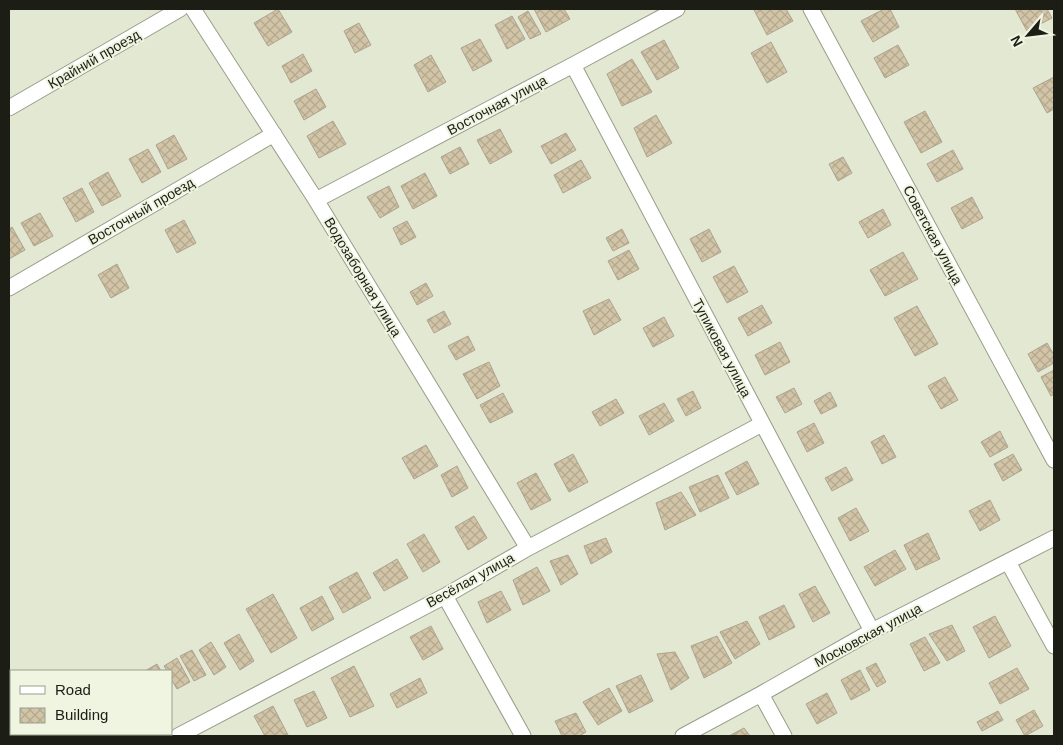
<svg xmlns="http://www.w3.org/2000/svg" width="1063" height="745" font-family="Arial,sans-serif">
<defs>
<pattern id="building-cross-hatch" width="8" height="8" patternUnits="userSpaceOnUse" patternTransform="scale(1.25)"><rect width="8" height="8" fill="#d2c4a6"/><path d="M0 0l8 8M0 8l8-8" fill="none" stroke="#b4a88e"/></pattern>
</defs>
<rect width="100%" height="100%" fill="#e2e8d2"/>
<path fill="url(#building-cross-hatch)" stroke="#aca490" d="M278,9L292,32L268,46L254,23Z
M534,9H564L570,19L546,32Z
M757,9H786L793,21L767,35L754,10Z
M884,9H890L899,27L873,42L861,21Z
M1015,9H1047L1052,18L1027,31Z
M528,11L541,34L530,39L518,17Z
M512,16L525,39L507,49L495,25Z
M359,23L371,45L355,53L344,31Z
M480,39L492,61L473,71L461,48Z
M664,40L679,68L657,80L641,52Z
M771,42L787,72L767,83L751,53Z
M898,45L909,65L885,78L874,58Z
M303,54L312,71L291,83L282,66Z
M431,55L446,82L428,92L414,65Z
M632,59L652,92L622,106L607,74Z
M1054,77V109L1047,113L1033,88Z
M316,89L326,107L304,120L294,101Z
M925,111L942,142L921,153L904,122Z
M656,115L672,143L647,157L634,128Z
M333,121L346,144L319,158L307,136Z
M500,129L512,152L490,164L477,140Z
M566,133L576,150L551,164L541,146Z
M174,135L187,159L168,169L156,145Z
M460,147L469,164L450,174L441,157Z
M148,149L161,172L142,183L129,159Z
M953,150L963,169L937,182L927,164Z
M843,157L852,173L838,181L829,164Z
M581,160L591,178L563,193L554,175Z
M108,172L121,196L102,206L89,183Z
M425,173L437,196L413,209L401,186Z
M389,186L399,207L380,218L367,197Z
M82,188L94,212L76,222L63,198Z
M972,197L983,218L962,229L951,208Z
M883,209L891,225L868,238L859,222Z
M40,213L53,236L34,246L21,223Z
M184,220L196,243L177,253L165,230Z
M407,221L416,237L401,245L393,228Z
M12,227L25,250L9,259V229Z
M622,229L629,243L613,251L606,238Z
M709,229L721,252L702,262L690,239Z
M629,250L639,269L618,280L608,261Z
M903,252L918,279L885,296L870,270Z
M117,264L129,288L111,298L98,275Z
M734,266L748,292L727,303L713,277Z
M426,283L433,296L417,305L410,292Z
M609,299L621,320L594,335L583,311Z
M762,305L772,323L748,336L738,318Z
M917,306L938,344L915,356L894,318Z
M444,311L451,324L434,333L427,320Z
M664,317L674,336L653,347L643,328Z
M468,336L475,350L456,360L448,346Z
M780,342L790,362L765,375L755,355Z
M1047,343L1054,355V363L1038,372L1028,354Z
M489,362L500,386L477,399L463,374Z
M1054,370V394L1051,396L1041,377Z
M945,377L958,400L941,409L928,386Z
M794,388L802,404L785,413L776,397Z
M693,391L701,408L686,416L677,399Z
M830,392L837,406L821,414L814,401Z
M503,393L513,412L490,423L480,405Z
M616,399L624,413L600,426L592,412Z
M664,403L674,421L649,435L639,416Z
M814,423L824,443L807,452L797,432Z
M1000,431L1008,447L990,457L981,442Z
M884,435L896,457L882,464L871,442Z
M426,445L438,466L414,479L402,458Z
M573,454L588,482L569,492L554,464Z
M1013,454L1022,470L1003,481L994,464Z
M747,461L759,484L737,495L725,473Z
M457,466L468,488L452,497L441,475Z
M846,467L853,480L832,491L825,478Z
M536,473L551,500L531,510L517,483Z
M718,475L729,498L700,512L689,487Z
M681,492L696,515L665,530L656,503Z
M990,500L1000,520L980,531L969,511Z
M856,508L869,531L850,541L838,518Z
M474,516L487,538L468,550L455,527Z
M928,533L940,559L916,570L904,545Z
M424,534L440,562L423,572L407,544Z
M606,538L612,552L591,564L584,546Z
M895,550L906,569L875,586L864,567Z
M568,555L578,574L561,585L550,561Z
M397,559L408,578L384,591L373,573Z
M537,567L550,591L523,605L513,580Z
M357,572L371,598L343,613L329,587Z
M815,586L830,613L813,622L799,594Z
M501,591L511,610L487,623L478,602Z
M273,594L297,638L271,653L246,609Z
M322,596L334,619L312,631L300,608Z
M784,605L795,627L769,640L759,617Z
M995,616L1011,646L989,658L973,627Z
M747,621L760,644L735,659L720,632Z
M952,625L965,651L947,661L929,634Z
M431,626L443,649L423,660L410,637Z
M239,634L254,661L240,670L224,643Z
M717,636L732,663L704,678L691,646Z
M925,637L940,663L924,671L910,644Z
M211,642L226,667L214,675L199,650Z
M192,650L206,675L194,681L180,656Z
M675,652L689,678L671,690L657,654Z
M177,658L190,682L177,689L171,679V671H167L164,666Z
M876,663L886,682L877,687L866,668Z
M157,664L161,671H145Z
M354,666L374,706L350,717L331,678Z
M1017,668L1029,689L1000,704L989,683Z
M860,670L870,690L851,700L841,680Z
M641,675L653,701L629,713L616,686Z
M420,678L427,693L397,708L390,694Z
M609,688L622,711L598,725L583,702Z
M314,691L327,718L307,727L294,700Z
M827,693L837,713L817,724L806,704Z
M273,706L288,735L286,736H265L254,716Z
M1034,710L1043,726L1025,736L1016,720Z
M998,711L1003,720L982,731L977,722Z
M576,713L586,732L579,736H562L555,721Z
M744,728L750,736H729Z
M90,734H118L115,736H91Z"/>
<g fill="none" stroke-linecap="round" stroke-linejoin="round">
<defs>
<path id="street" d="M193,9L316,200L528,548
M811,9L1054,460
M573,65L872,631
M9,108L180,9
M316,200L573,65L677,9
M9,288L274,134
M1008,562L1054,646
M445,596L523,736
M761,694L784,736
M178,736L445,596L528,548L762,424
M683,736L761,694L872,631L1054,538"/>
</defs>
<use href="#street" stroke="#989d89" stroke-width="17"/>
<use href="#street" stroke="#fff" stroke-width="15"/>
</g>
<g text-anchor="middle" stroke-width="4" stroke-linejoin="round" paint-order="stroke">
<g font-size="14" fill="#1c1e16" stroke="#eff5e0">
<text transform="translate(94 59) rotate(-30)" y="5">Крайний проезд</text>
<text transform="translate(497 105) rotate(-28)" y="5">Восточная улица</text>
<text transform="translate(141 211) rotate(-30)" y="5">Восточный проезд</text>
<text transform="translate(933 235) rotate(62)" y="5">Советская улица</text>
<text transform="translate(363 277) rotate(59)" y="5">Водозаборная улица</text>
<text transform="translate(722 348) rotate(62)" y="5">Тупиковая улица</text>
<text transform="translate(470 580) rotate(-29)" y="5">Весёлая улица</text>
<text transform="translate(868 635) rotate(-28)" y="5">Московская улица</text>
</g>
</g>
<rect width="1063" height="745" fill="none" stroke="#1c1e16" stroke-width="20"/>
<rect x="10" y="670" width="162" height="65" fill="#eff5e0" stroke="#9b9f8f"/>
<rect x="20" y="686" width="25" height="8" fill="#ffffff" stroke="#9b9f8f"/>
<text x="55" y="695" font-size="15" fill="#1c1e16">Road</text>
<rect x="20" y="708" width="25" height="15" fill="url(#building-cross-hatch)" stroke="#9b9f8f"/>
<text x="55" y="720" font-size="15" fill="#1c1e16">Building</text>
<g transform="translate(1028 35) rotate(242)" stroke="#eff5e0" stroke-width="4" paint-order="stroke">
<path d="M0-4L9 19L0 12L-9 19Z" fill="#1c1e16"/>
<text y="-8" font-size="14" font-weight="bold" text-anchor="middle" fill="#1c1e16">N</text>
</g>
</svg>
